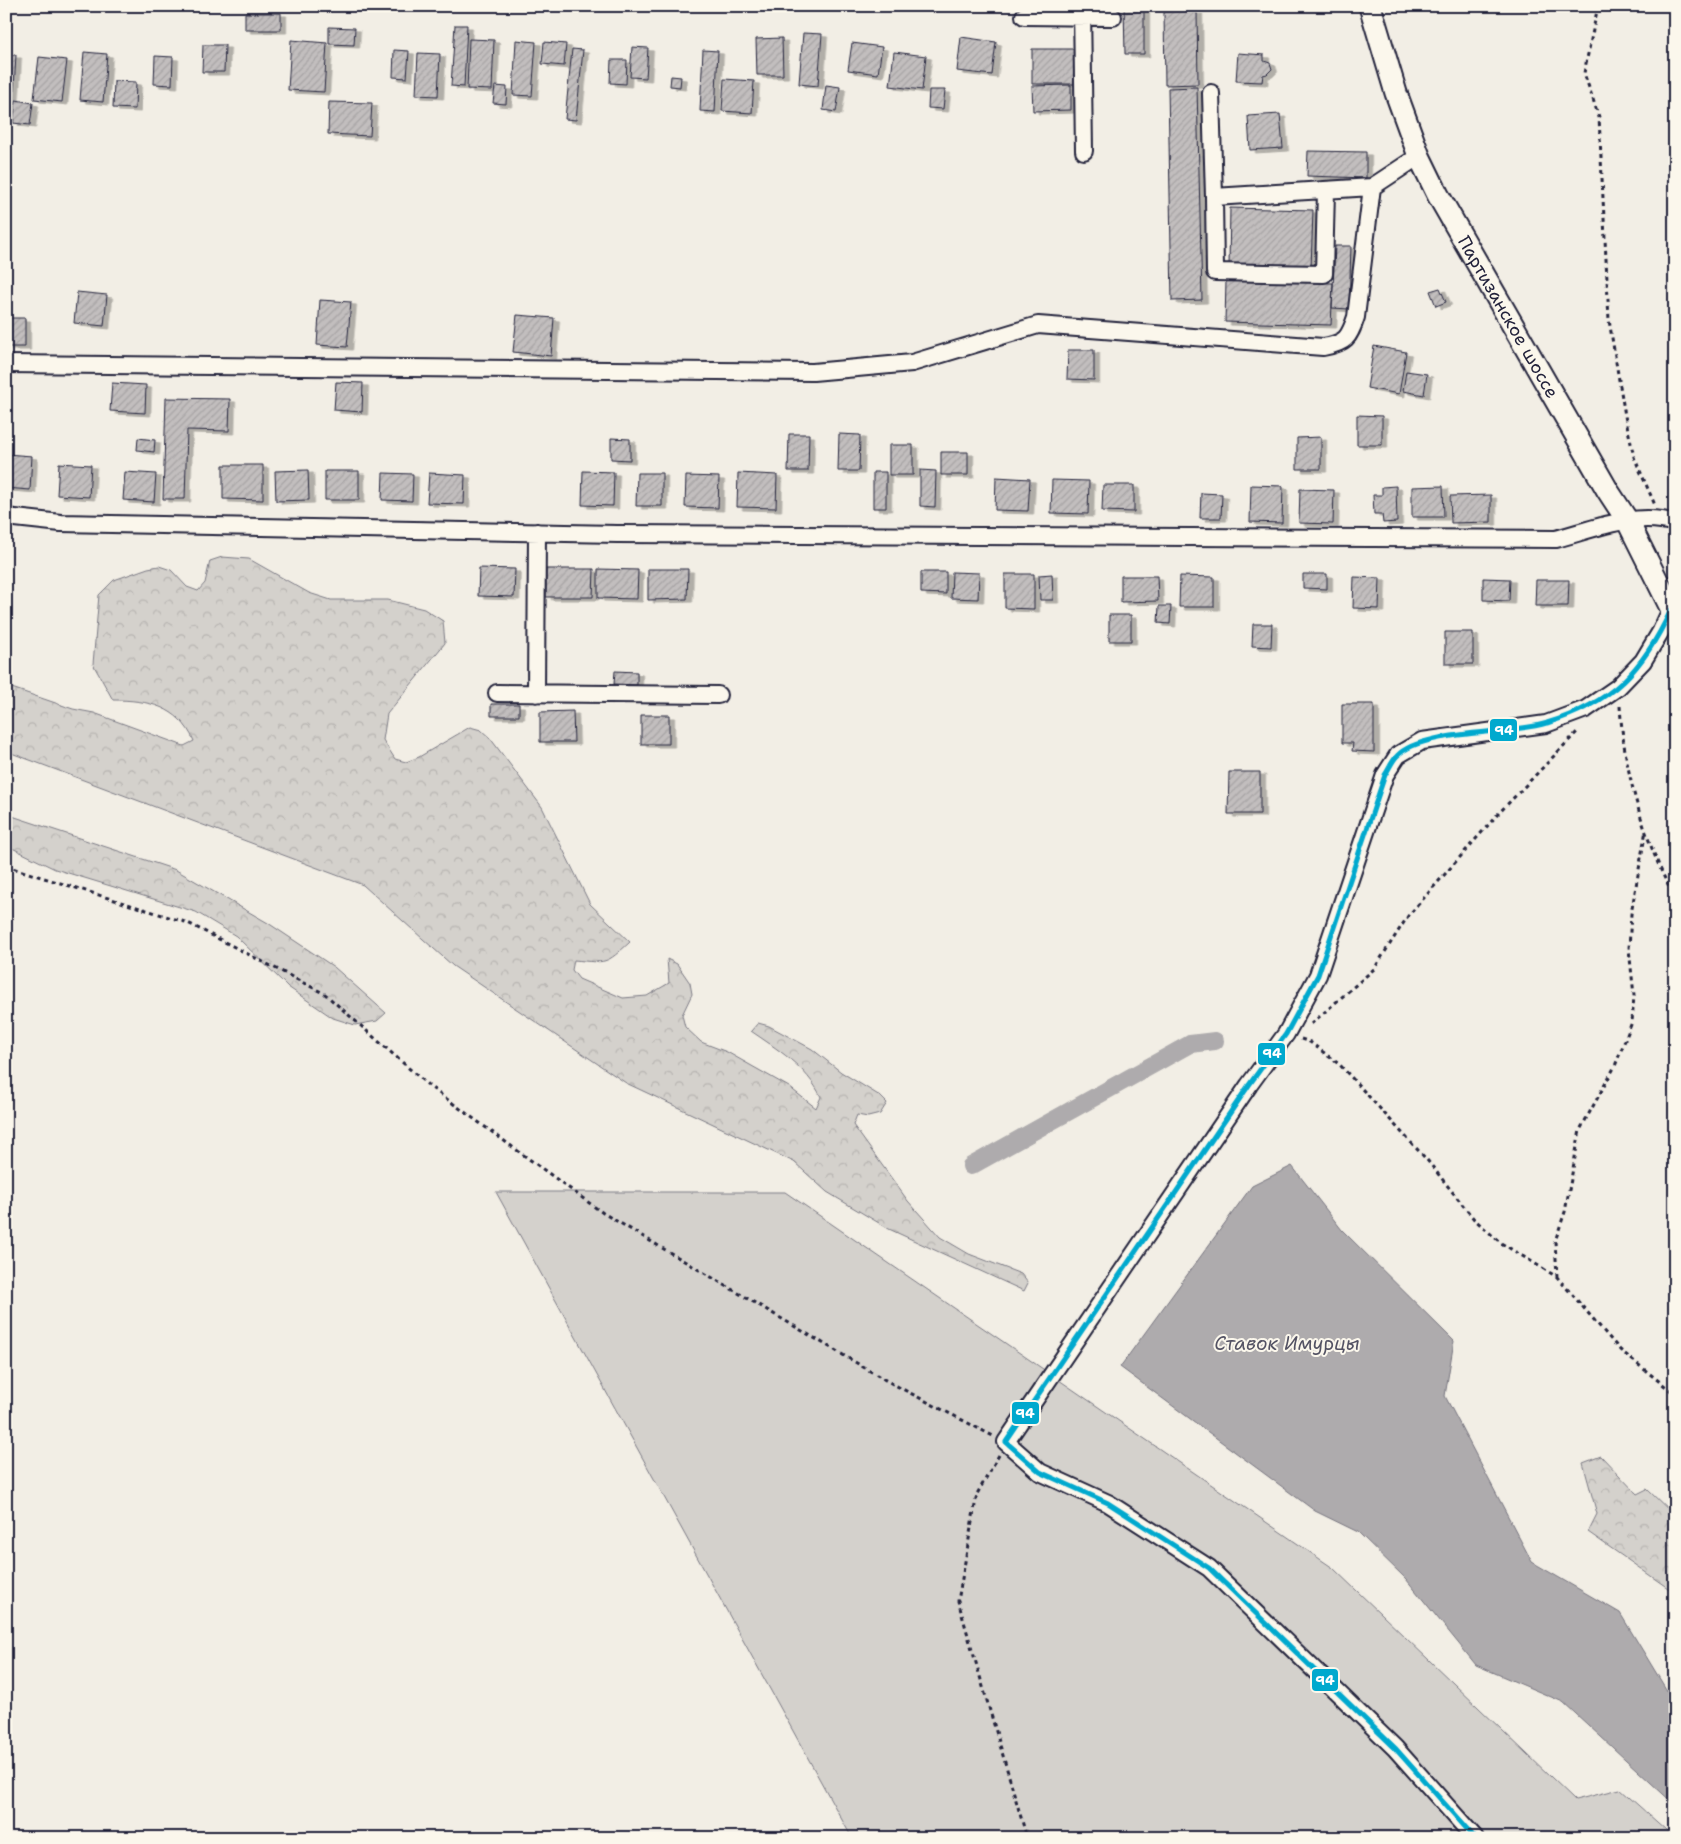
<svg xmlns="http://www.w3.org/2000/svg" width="1681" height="1844" font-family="'Shantell Sans',sans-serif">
<defs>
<pattern id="forest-crowns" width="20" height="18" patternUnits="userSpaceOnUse" patternTransform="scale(1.25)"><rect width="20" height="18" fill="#d4d1cc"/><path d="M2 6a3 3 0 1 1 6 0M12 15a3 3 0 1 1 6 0" fill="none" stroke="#b6b3b0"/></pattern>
<pattern id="building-hatch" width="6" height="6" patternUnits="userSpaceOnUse" patternTransform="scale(1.25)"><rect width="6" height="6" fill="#c2bebe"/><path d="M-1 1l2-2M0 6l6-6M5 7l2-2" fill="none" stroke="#a6a3a4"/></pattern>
<filter id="shadow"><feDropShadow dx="5.5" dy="3" stdDeviation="0" flood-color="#0004"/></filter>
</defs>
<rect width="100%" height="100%" fill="#f2eee5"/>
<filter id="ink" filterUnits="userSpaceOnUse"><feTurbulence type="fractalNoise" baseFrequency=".02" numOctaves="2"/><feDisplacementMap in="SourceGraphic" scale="10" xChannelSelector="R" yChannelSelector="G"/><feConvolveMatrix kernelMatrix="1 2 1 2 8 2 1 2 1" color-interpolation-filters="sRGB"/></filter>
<g filter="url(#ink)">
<path fill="#d4d1cc" stroke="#7b7a84" d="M496,1192H785L1333,1568L1575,1800L1620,1789L1675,1838H1617L1612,1834L1615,1838H852Z"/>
<path fill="url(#forest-crowns)" stroke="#7b7a84" d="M222,557L249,559L309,593L331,600H388L424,609L443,621L445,643L387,714L383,740L395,759L406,762L419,757L470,727L481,730L490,738L542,807L590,904L630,942C605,965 607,963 574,960L572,970L579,979L623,998L647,996L669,983L667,959L677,964L690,983L692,994L682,1015L685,1027L701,1042L727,1052L789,1087L816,1108L821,1097C807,1067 777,1049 751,1031L758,1023L769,1026L812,1049L841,1072L880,1096L887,1103L880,1114L868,1117L857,1115L853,1125L908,1201L940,1237L969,1254L1021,1274L1028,1283L1024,1291L889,1229L827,1192L794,1162L626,1083L453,966L363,885L6,751V686L73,709L94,713L184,746L194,741C179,706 148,700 113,700L93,664L99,595L114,580L148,568L159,566L171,570L187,587L198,591L205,583L210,561Z
M6,814L176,870L268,923L334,967L386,1013L377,1021L355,1025L333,1018L288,987L236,936L196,912L55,869L6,845Z
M1601,1456L1637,1494L1647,1489L1675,1516V1593L1588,1532L1597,1514L1583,1463Z"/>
<path fill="#aeabad" stroke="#76747f" d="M1292,1166L1342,1230L1454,1341L1445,1396L1532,1562L1620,1613L1675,1704V1805L1563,1702L1476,1665L1406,1579L1358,1532L1315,1511L1120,1367L1252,1186Z"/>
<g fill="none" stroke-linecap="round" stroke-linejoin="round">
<path stroke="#aeabad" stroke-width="18" d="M971,1166L1190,1044L1215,1041"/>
</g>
<path fill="url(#building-hatch)" stroke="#22223b" filter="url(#shadow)" d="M1124,6H1144V54H1125Z
M1197,11L1198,84L1165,85L1164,12Z
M245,13H281V30H245Z
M455,25H467L464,87L451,86Z
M329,27L355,28L354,45L329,44Z
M803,33L822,34L818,86L799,84Z
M961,37L996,42L992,75L957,71Z
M782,38L783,75H757L756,39Z
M469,39L494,40L492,90L467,89Z
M291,40L327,43L324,92L288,90Z
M516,40L536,42L532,96L513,95Z
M544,42L566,44L564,66L542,64Z
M852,43L882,47L878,74L848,70Z
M203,45H225L224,72H202Z
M632,47L648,48L646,78L630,77Z
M572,49L583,50L576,120L565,119Z
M1032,49H1075V84H1032Z
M394,50L409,51L407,78L393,77Z
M703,50L718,51L715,112L700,111Z
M84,52L107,54L103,102L80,100Z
M894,52L926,56L922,90L890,86Z
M418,53L440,54L438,96L416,95Z
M1238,53L1264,55V61L1270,63L1272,69L1267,74L1263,75L1262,82L1236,81Z
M6,55H16L13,106L6,105Z
M155,56L173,57L172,85L154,84Z
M39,57L67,60L62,102L34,99Z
M611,60H627L626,84L610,83Z
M671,76L681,77L680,87L670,86Z
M724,79L754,81L752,113L722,111Z
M114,81L136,82L135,109L113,108Z
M826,85L840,87L836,112L823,110Z
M1071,85V110L1033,111L1032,86Z
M495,86L507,87L506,104L493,103Z
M1197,87L1202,300L1172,301L1168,88Z
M929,90H945L943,109L928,108Z
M16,100L33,103L30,125L13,123Z
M329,102L372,103L370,136L328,134Z
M1280,114L1283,148L1250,150L1248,116Z
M1308,151L1366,152V178L1307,176Z
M1230,208L1313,210L1311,269L1229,267Z
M1335,246H1351L1349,309L1332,308Z
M1226,281L1333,283L1331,325L1225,322Z
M1440,288L1446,302L1436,306L1430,291Z
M77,292L107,295L104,326L74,323Z
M320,300L351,302L347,347L317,345Z
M517,315L554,318L551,356L513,352Z
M6,318H25V347H6Z
M1374,346L1406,352L1399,394L1367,388Z
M1068,350H1094V380L1067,379Z
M1406,371L1427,374L1424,395L1403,391Z
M336,382L363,383L362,412L334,410Z
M112,383L146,385L145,413L110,411Z
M166,398L230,399L229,431L187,430L185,499H163Z
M1357,415L1382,416V445H1357Z
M789,434H809L808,471H788Z
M839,434L860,435L859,471H838Z
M1321,437V469H1297V438Z
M138,438L155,440L154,452L137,450Z
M611,438L630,439V460L611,459Z
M889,445H913V475H889Z
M941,452H968V475H941Z
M6,454L32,456L30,490L6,488Z
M59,463L91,465L89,497L57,495Z
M223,465H263V500L223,499Z
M308,470L309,500L276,501L275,471Z
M920,470L936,471L935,507L920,506Z
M325,471H359V500H325Z
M583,471L614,472L613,506L582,505Z
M125,472L156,474L154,502L123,500Z
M873,472H886V508H873Z
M383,473L413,474L412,501L382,500Z
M429,473L465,475L464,504L427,503Z
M637,473H662V506H636Z
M738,473L777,475L776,508L737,507Z
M686,476L719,477L718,508L685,507Z
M996,477L1030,479L1028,511L995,510Z
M1052,480L1089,481L1088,514L1051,513Z
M1103,485H1134V512L1102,511Z
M1251,485L1283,486L1282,523L1250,522Z
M1396,486L1397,522L1383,523L1382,514H1374L1373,495H1382V487Z
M1443,486L1444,517H1412V487Z
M1300,489L1334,490L1333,524L1299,523Z
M1201,493L1222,494L1221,518H1200Z
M1491,495V522L1451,523L1450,496Z
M479,568L515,569L514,597L478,596Z
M546,569H594L593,597H546Z
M598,569L638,570L637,599L598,598Z
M648,569H688L687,599L648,600Z
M921,572H946V594L921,593Z
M952,572L979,573L978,599L951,598Z
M1005,574H1034V609L1005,608Z
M1052,574L1053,600H1040L1039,575Z
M1303,574H1327V589L1303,588Z
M1121,576H1157L1158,601L1121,602Z
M1180,576L1214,577V607H1179Z
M1354,577L1380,578L1379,609L1353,608Z
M1483,578L1510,579L1509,601L1483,600Z
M1536,580H1569L1568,606H1535Z
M1159,606H1171L1170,624L1158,623Z
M1109,615H1131V641H1109Z
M1253,624H1272L1271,647L1252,646Z
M1445,632H1473V664H1445Z
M615,671L637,672V685L614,684Z
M491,704H519V716H491Z
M1342,704H1374V752L1352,751L1353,743H1342Z
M573,711L574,742H540V712Z
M641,715H669V744H641Z
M1229,772H1260V814H1228Z"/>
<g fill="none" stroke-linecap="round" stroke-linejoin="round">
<defs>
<path id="minor" d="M1082,6L1084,151
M1024,16L1113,17
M1211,93L1214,197
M1326,190L1324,274L1215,272L1214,197L1372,187
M6,364L813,372L912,363L1038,325L1323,347C1346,343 1349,338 1356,317L1372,187L1419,156
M6,517L61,523L617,534L1556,539C1594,529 1636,511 1675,523
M497,693L718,695
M536,694L537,532
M1475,1838L1395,1748L1209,1568L1108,1503L1040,1472L1006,1442L1249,1085L1286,1034L1318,975L1385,775L1398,755L1422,741L1546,724L1586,709L1618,687L1643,661L1661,631L1675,601"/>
<g id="major">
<path id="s1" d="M1370,6L1396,93L1419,156L1438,195L1608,491L1627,520L1675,616"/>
</g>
</defs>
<use href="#minor" stroke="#22223b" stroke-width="20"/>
<use href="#major" stroke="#22223b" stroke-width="25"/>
<path stroke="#22223b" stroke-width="3" stroke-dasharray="4 4" stroke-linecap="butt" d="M1598,6L1584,73L1599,117L1609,320L1625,416L1634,457L1655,505
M1620,706C1624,773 1644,840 1675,899
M6,866L188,923L325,994L429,1086L603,1213L887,1381L993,1436
M1311,1024L1374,969L1408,916L1497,815L1579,730
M1301,1039L1310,1042L1340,1065L1427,1160L1474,1219L1501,1243L1557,1277L1620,1350L1675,1394
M1557,1277L1555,1241L1565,1212L1580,1130L1615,1066L1632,1022L1634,995L1629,949L1631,914L1646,830
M999,1455L977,1494L958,1601L1027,1838"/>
<use href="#minor" stroke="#fbf7ec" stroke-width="16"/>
<use href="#major" stroke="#fbf7ec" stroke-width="21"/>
<defs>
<path id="bus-1" d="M1475,1838L1395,1748L1209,1568L1108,1503L1040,1472L1006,1442L1249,1085L1286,1034L1318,975L1385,775C1389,769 1392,761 1397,756C1422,729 1511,735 1547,723C1612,703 1643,670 1671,610"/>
</defs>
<use href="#bus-1" stroke="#fbf7ec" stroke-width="9"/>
<use href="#bus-1" stroke="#00a9ce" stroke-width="5"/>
</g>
</g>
<g text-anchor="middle" stroke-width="4" stroke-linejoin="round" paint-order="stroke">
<g font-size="18" fill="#22223b" stroke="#fbf7ec">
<text dy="6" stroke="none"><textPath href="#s1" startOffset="342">Партизанское шоссе</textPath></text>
</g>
<g font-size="19" font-style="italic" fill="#535263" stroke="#fbf7ec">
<text x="1287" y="1350">Ставок Имурцы</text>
</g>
</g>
<g stroke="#fbf7ec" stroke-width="2">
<rect x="1489" y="718" width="29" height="24" rx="5" fill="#00a9ce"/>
<rect x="1257" y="1042" width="29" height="24" rx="5" fill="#00a9ce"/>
<rect x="1011" y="1401" width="29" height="24" rx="5" fill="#00a9ce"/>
<rect x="1311" y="1668" width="28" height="24" rx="5" fill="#00a9ce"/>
</g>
<g font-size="14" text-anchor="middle" font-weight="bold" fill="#fff">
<text x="1504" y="735">94</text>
<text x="1272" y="1058">94</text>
<text x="1025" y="1418">94</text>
<text x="1325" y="1685">94</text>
</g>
<rect width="1681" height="1844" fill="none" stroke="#fbf7ec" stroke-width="25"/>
<rect x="12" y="12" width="1656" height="1819" fill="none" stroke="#22223b" stroke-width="2" filter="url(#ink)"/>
</svg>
